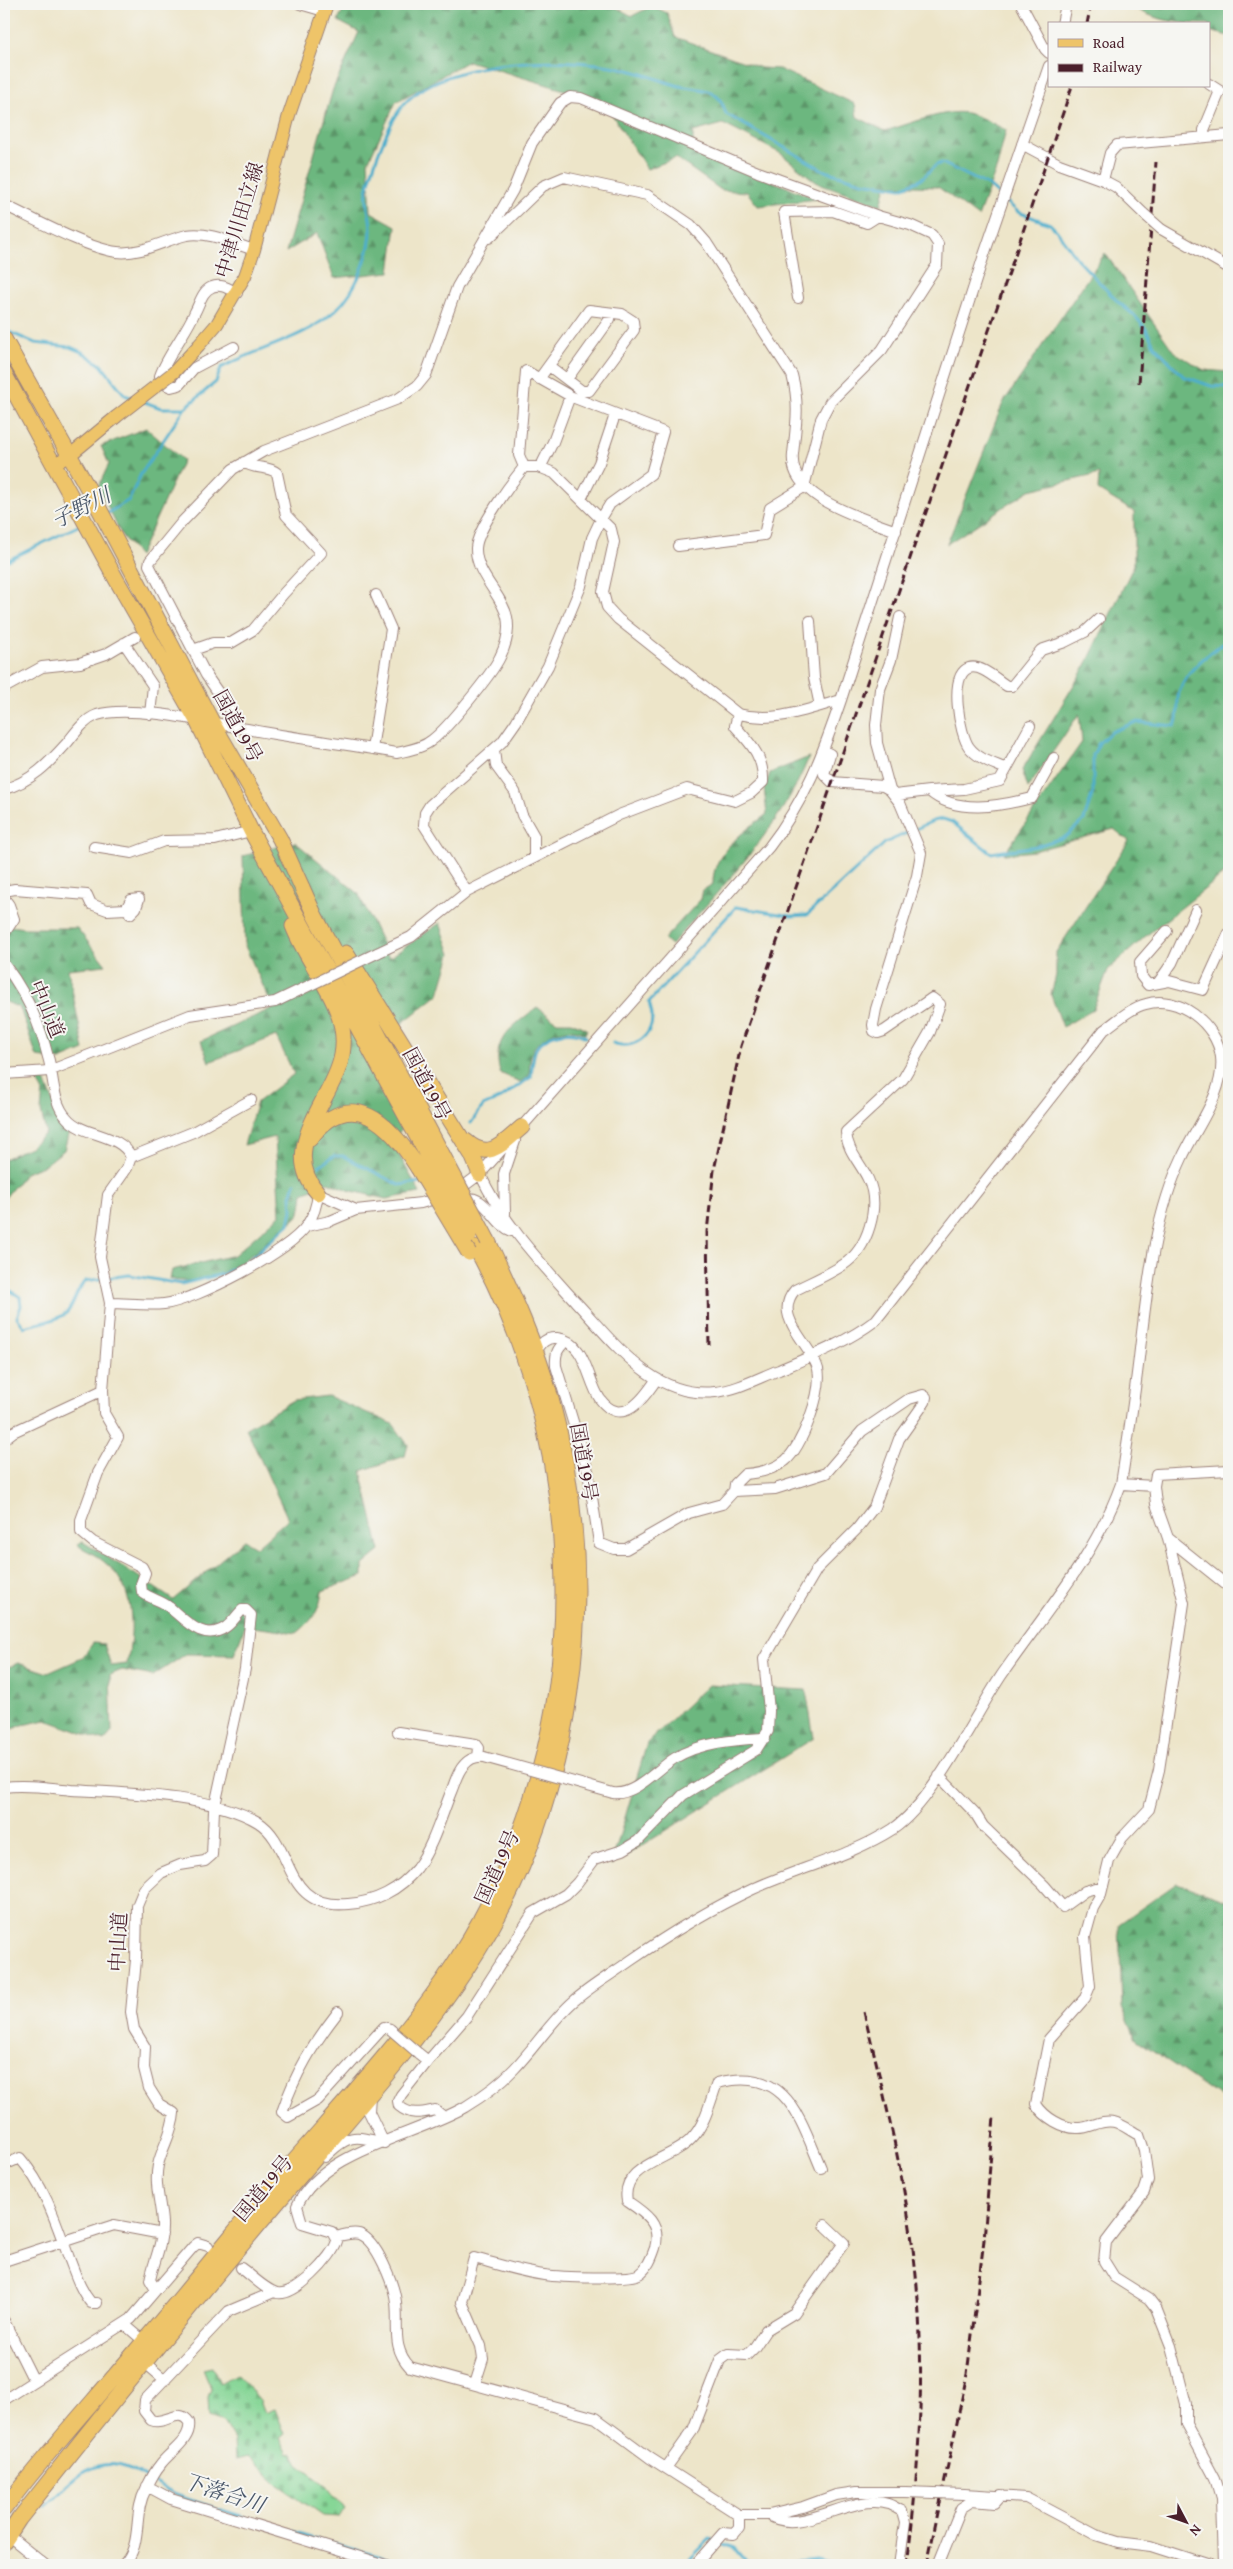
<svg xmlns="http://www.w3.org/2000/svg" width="1233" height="2569" font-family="'Gentium Book Plus','Noto Serif JP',serif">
<defs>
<pattern id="forest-firs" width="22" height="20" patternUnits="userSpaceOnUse" patternTransform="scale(1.25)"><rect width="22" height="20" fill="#6cb77f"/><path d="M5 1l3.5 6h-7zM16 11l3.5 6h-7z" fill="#5b9468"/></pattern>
<pattern id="cemetery-stones" width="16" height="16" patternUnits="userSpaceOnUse" patternTransform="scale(1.25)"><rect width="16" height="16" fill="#86d696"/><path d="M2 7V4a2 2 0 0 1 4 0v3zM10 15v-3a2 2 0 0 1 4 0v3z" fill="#75b781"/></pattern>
</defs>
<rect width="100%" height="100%" fill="#f6f6f2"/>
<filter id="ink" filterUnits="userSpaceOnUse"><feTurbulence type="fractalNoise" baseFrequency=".02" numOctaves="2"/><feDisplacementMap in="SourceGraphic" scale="10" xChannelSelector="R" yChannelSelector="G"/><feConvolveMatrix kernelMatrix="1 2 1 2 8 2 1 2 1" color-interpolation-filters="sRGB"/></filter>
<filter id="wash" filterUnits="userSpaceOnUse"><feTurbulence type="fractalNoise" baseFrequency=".0096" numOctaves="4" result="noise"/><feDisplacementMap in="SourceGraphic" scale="20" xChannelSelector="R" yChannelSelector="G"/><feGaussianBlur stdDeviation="1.12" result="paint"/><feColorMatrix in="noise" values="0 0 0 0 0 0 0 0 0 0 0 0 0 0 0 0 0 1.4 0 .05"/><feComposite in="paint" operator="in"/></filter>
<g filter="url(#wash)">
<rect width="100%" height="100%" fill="#ede5c9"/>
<path fill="url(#forest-firs)" stroke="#5b6b55" d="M346,4H620L617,8L632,16L652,6L667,13L675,37L761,68L779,69L855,104L857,117L885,131C907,125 945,109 966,113C981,116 993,124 1006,130L997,167L978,217L938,187L886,185L881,205L816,182L780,153L723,124L693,132V150L817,199L758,206L747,192L721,190L676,158L647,169L604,102L468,61L396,102L368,162L371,212L396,226L390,272L334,278L317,233L286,252L333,89L359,32L338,21Z
M1129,4H1229V36L1209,31V24C1181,24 1152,21 1129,4Z
M1105,253L1174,352L1204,370L1229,372V870L1147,935L1108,970L1093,1009L1063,1027L1051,995L1056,975V952L1129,841L1114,829L1034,851L1004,854L1082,742L1079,714L1028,788L1022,770L1086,665L1134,565V512L1098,490L1099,474L1030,490L947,544L1003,403Z
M146,428L183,460L139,556L122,536L98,487L109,464L101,446Z
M809,757C780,830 722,886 671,945L664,939L701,899L703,890L713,884C712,852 745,831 767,814L764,789L770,773Z
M295,842L358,893L389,958L440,923L451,954L439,994L363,1054L403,1129L391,1140L420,1193L386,1199L348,1190L328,1182L303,1193C302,1199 302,1206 300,1212C298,1218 287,1225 281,1230C252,1256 212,1290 170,1279L172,1270L234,1255L280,1215L275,1137L244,1145L257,1102L294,1074L276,1036L209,1062L201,1041L273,1008L245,946L243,856Z
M4,925L24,928H77L106,965L68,969L84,1050L60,1060L37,1057L20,1008L4,1001Z
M537,1007L557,1022H571L587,1029L585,1034C570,1024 543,1034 534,1048C529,1057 530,1067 529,1076L520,1082L500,1073C491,1037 512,1028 537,1007Z
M43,1075L53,1101L70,1128L64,1150L45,1165L25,1173L4,1199V1159L30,1147L46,1133L41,1111L43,1090L36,1078Z
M328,1396L393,1424L408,1445L405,1456L361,1471L380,1551L363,1565V1576L322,1591C320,1611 312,1621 297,1633L245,1626L234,1655L186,1654L153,1676L122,1670L110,1675L112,1732L104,1741L46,1720L22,1725L4,1733V1669L18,1663L48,1673L82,1658L93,1643L104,1644L111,1666L127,1664C134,1628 136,1586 103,1561C95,1554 85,1550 77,1545L83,1542L133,1573L173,1600L244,1540L256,1547L288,1519L246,1428L294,1400Z
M708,1685L806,1690L814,1738L611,1865L647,1743Z
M1177,1883L1229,1901V2103L1136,2039L1122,2007L1119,1924Z"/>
<path fill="url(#cemetery-stones)" stroke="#687a60" d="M212,2367L220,2383L236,2374L260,2400L265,2413L275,2409L285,2434L280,2438L288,2454L293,2453L301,2467L328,2488L345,2509L339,2517L323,2516L277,2484L248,2456L235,2459L234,2440L223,2422L209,2417L208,2397L211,2389L203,2369Z"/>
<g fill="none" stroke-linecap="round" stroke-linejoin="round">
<path stroke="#4daecc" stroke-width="3" d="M4,330L35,343L70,347L84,353L101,365L125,395L133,398
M142,401L161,408H184
M106,514L129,500L141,474L185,408L216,382L221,368C262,345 323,336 350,293C361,276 371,249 371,229C371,216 365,204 367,191C372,167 388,123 404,104C448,55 578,54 636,72C650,76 662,81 676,85C699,92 718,83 726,114L825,171L862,182L901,188L920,180L936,165L942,163L989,186L1018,212L1050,224L1057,231L1077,259L1118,302L1134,315L1146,329L1154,345L1183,376L1211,386L1229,387
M4,562L82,524
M613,1043C630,1050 652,1039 652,1017C652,1012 650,1007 649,1002L736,907L792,916L807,915L885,843L933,821L943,819L952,822L991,853L1037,846L1065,837L1084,820L1093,792V755L1099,743L1111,732L1136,722L1175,726C1180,715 1176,704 1179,692C1186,669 1211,652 1229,639
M471,1123L483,1106L501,1098L531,1077C532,1068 532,1058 536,1049C545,1033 571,1028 586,1037
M319,1166L334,1156H343L399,1185L420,1182
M4,1293L11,1291L20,1297L21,1306L17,1317L24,1327C36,1323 61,1321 69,1310C75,1300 77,1290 85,1281L129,1275L181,1284L223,1274L248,1261L289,1224L292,1210L291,1196L295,1183
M45,2506C64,2491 77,2469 103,2465C131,2460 154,2487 179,2496C254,2522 333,2543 409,2565
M684,2565L710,2539L735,2548L747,2562L756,2565
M765,2565L816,2560L835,2565"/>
</g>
</g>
<g filter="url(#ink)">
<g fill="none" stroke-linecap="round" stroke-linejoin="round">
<defs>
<path id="minor" d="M300,4L324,11
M1021,4L1045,49L1049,53
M1062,24L1066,4
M1204,137V130L1220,91L1209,84
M1022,144L1059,164L1103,180L1116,187L1144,214
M1103,180L1110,153L1117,145L1229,135
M4,205C34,219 86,248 117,252C141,255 164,240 187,235C209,231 234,244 254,250
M1161,229L1229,268
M489,238L543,186L564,177L647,195L691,225L706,242L792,375C800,405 796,425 793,454C788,499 864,518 896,531
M798,298L784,212L833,211L867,223L878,216
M234,347L194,368L179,385L171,387L164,384L160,376C167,356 186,333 195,312C200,303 202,291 212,287C221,283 229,289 237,293
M539,379L589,310L622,314L633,321L634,330L589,391H582L549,366
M567,379L610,319V313
M540,468L553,442L570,396
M581,499L599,463L615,415
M810,621L814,678L820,706
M124,643L153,686L150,714
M193,650L213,643H231L253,630L284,593L321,553L286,515L277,473C268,465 253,470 244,462
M4,688L42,667L80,663L106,654L135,637
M234,726L233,714L206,675L149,565L150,561L182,522L233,469L264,451L398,399L417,386L426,375L457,287L513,190L532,143L560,103L570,97L581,98L758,172L878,216L910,225L932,235L938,244L937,265L882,350L830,402L821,419L804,487L770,508L764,535L678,546
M372,749L391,629L376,595
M494,750L496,766L515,792L522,815L534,836V858
M1006,769C993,763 978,759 969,747C960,735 948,675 969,668C981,664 997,680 1007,686H1012L1041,650L1065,642L1085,632L1099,619
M4,789C31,782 49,763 67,743C76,732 84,720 97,715C129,704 212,723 247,729C297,739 347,744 397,753C409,750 423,748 432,740C447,729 492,674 500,657C506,645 510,631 507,617C502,594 475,574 476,548C477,529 511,483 524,467H539L554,473L611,529L614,542L603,592L607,607L618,619L738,714C776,723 805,710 841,700
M890,790L877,743L876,725L880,689L891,660L900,617
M929,791L964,789L1000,781L1030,726
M895,795L929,791C956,815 1000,806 1032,798L1054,758
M94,847L132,853L164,841L215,840L251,831
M4,891L15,889L87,895L91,904L107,910L126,909L131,900L139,899L136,908L130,914
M467,892L424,825L425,813L430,805L502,742L516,722L548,666L581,586L592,538L601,519L610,504L651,474L663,432L572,397L526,371L519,455L524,467
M4,898L9,905L14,919L4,934
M1167,931L1140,962L1141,976L1148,985L1169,981L1203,990L1229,933
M377,953L411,937L467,892L619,815L687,789L735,801L751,793L763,782C764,757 751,744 735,726L738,714
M4,964C25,991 40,1024 48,1057C54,1076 52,1102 67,1118C83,1137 121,1133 131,1157L127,1168L108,1195L100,1257L110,1303L103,1390L104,1413L118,1437L98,1473L81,1520V1532L93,1542L142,1567L145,1573L141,1584L142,1592C150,1599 161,1600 169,1607C185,1620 203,1643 226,1627C232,1623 236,1616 242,1610H246L251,1615L245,1669L214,1810L212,1855L205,1861L180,1865L161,1873L144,1889L137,1906L136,1960L131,2012L134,2029L145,2047L144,2068L149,2088L159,2104L174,2113C173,2132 162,2147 158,2165C154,2185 161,2203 162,2223C163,2244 154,2260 150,2280L156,2290
M1158,983L1172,963L1196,910
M4,1074L49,1071L190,1015L275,1002
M518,1131L769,847C806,799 822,756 841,700L984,255L1049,66
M131,1157L193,1132L251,1100
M456,1192L480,1174L505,1146
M461,1199C487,1192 492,1224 512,1231
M505,1214L504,1174L515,1141
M307,1226L330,1221L356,1210
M110,1303C127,1303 146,1306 164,1304C196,1300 289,1252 307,1225C314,1215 317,1204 318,1193L356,1210L421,1203L442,1197
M566,1341C557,1349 555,1354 556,1366L588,1471L599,1543L614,1549H626L689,1513L722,1504L734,1491
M536,1352C541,1343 546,1337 557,1338C586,1341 587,1380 600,1399C622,1429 644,1398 656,1380
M4,1439L13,1432L103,1390
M1121,1484L1154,1486L1156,1504L1168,1538L1184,1603L1159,1770L1149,1809L1122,1838L1109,1861L1101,1894L1093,1908L1085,1937L1090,1986L1085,1998L1049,2039L1036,2104C1044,2117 1063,2129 1079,2128C1091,2128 1101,2119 1114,2122C1122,2124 1131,2131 1139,2135L1144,2150L1148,2180L1144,2192L1106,2242L1104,2261L1114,2277L1149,2299L1156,2308L1171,2346L1186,2404V2424L1215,2478L1221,2498L1223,2565
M1154,1486L1156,1474L1229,1470
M1168,1538L1229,1587
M398,1732L476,1744L479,1748L478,1757
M939,1776L975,1813L983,1826L1044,1885L1063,1907L1085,1891L1103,1886
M4,1787C26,1784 50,1788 72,1790C124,1793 213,1795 258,1822C295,1845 282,1910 348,1904C375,1902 400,1890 417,1868C433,1846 441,1817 451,1792C455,1783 457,1772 464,1765C469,1759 477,1756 484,1757
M613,1793C635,1796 657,1769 675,1758C701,1742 735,1740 765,1738
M338,2012C313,2044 295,2074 282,2112L288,2117L318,2100L384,2027L390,2029
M418,2053L428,2061L401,2095L398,2101L399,2106C411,2116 421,2113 435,2110L444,2117
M428,2061L467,2016L533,1913L566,1894L577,1883L595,1859L623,1850L638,1841L683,1795L756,1750L768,1731L769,1711L764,1659L817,1569L857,1529L874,1507L899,1439L925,1402L926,1397L923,1395L909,1399L862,1431L826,1473L775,1489L734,1491L735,1484L745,1474C759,1473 773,1470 785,1461C802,1447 823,1391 818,1369C812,1344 771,1317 795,1290C811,1282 828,1275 843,1265C868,1249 881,1206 868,1179C860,1162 847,1151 846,1132L903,1079L930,1032L940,1004L932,998L884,1031L878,1033L874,1031L873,1025L876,1009L917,876L921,853L900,803L890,790L883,786L832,782L824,774L830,754L824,751
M370,2095L369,2112L384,2143
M325,2157C348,2134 353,2135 384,2143
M4,2165L20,2158C45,2187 56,2222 69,2258C75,2273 80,2290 91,2303H97
M336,2237C343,2235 352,2232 359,2234C377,2240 394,2285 396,2302C399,2327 391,2347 410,2367L596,2418L650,2458L739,2515H769L803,2507L836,2495L856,2492H905
M4,2261L114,2225L162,2234
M241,2268C251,2275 265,2290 277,2293C295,2297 333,2257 337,2241L332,2232L302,2223L297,2206C323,2150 415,2136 465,2107C483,2096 500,2084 514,2069C535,2047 552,2020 574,2001C591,1986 612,1974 630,1961C669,1934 710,1909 753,1889C799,1868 851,1856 893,1829C933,1802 973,1718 1001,1676C1043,1615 1096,1555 1121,1484C1128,1439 1135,1394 1140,1349C1148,1284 1154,1217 1182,1158C1196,1127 1225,1093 1221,1057C1217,1024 1178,994 1146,1004C1130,1008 1117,1021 1104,1030L876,1320C847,1342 812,1356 779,1370C758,1378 737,1390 715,1392C653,1399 613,1341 575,1301C539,1261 503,1223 480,1174
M4,2321L34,2381
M124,2324L145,2342
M144,2362L165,2380
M475,2384L483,2359L481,2346L462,2302L474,2258C497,2264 521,2272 544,2275C558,2277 631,2280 639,2274C648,2268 652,2257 655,2248C662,2224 645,2213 627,2201C620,2164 672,2160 691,2139C705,2125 710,2102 717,2083C786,2065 799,2116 821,2168
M4,2400L131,2319L193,2247L198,2243L208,2246
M666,2468L693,2430L720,2360L728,2354L747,2355L754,2348L766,2330L794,2313L844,2243L825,2225
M147,2486L171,2499L386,2565
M964,2494L1026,2498L1096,2535L1118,2542L1151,2546L1210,2565
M769,2515C800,2537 852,2492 888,2504C892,2505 897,2509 902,2511L905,2522L899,2565
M4,2532L45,2565
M123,2565C144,2544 132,2514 146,2489C150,2481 154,2472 160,2465C169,2452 192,2440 189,2422C178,2406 166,2426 151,2420L144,2411L145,2400L229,2311L274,2292
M695,2565L723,2533L734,2534L739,2528V2515
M938,2565L961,2508L972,2501L994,2503L1001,2495"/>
<path id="major" d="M199,345L217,324L245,276L254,250L289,115L327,4
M54,464L69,456L116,417"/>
<path id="highway" d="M4,339L94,499L212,722L280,839L315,916L442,1154
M4,373L116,579L196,719L251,831L431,1162
M293,926C309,969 351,1007 342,1055C334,1099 277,1148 318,1193
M346,953L472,1155L480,1174
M310,1139C351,1083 391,1125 418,1168
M466,1141C489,1162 503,1143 522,1127
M4,2509C48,2450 98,2397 145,2340C194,2283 241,2223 290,2165C343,2104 398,2045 444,1979C529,1855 570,1705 562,1556C557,1448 527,1342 476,1248
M4,2542L19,2519C103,2413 188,2308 276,2204C341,2127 411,2052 467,1968C577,1803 603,1588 551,1399C536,1344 512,1292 488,1241"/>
</defs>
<use href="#minor" stroke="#9c827a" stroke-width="12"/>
<use href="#major" stroke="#9c827a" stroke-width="14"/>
<use href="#highway" stroke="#9c827a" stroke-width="17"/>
<use href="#minor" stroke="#fff" stroke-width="10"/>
<use href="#major" stroke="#eec469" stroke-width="12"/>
<use href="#highway" stroke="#eec469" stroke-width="15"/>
<path stroke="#4a1f2b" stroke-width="3" stroke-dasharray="8 4" stroke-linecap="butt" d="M1087,24L1091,4
M1139,383L1156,162
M709,1345L707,1232L714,1170L741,1046L1012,264L1072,86
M864,2012C882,2086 900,2159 911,2234C927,2344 921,2456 907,2565
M927,2565L967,2374L984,2240L994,2116"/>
<defs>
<path id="minor-bridge" d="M1144,214L1161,229
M275,1002L377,953
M484,1757L613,1793
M390,2029L418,2053
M905,2492L964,2494"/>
<path id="major-bridge" d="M116,417L174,372L199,345"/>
<path id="highway-bridge" d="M442,1154L488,1241
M431,1162L469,1236
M418,1168L469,1253"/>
</defs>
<use href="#minor-bridge" stroke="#9c827a" stroke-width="12" stroke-linecap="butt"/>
<use href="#major-bridge" stroke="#9c827a" stroke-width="14" stroke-linecap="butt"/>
<use href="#highway-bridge" stroke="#9c827a" stroke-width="17" stroke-linecap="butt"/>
<use href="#minor-bridge" stroke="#fff" stroke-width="10"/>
<use href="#major-bridge" stroke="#eec469" stroke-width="12"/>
<use href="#highway-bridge" stroke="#eec469" stroke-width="15"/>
</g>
</g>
<g text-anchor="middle" stroke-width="4" stroke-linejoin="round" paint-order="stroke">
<g font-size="20" fill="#4a1f2b" stroke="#f6f6f2">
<text transform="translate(239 220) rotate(-73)" y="7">中津川田立線</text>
<text transform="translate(238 726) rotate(61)" y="7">国道19号</text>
<text transform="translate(47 1009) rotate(67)" y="7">中山道</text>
<text transform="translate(427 1084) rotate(62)" y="7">国道19号</text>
<text transform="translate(584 1462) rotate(80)" y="7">国道19号</text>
<text transform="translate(497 1867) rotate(-66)" y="7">国道19号</text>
<text transform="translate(118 1942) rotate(-87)" y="7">中山道</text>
<text transform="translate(263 2188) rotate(-50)" y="7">国道19号</text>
</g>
<g font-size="21" font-style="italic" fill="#4b586b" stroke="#f6f6f2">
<text transform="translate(81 508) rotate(-27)" y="7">子野川</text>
<text transform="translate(224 2493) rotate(18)" y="7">下落合川</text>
</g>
</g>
<rect width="1233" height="2569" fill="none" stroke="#f6f6f2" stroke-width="20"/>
<rect x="1048" y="22" width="162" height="65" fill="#f6f6f2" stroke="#b1a0a2"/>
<rect x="1058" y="39" width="25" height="8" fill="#eec469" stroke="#b1a0a2"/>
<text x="1093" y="48" font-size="15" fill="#4a1f2b">Road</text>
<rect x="1058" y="64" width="25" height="8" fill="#4a1f2b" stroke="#b1a0a2"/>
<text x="1093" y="72" font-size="15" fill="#4a1f2b">Railway</text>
<g transform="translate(1186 2522) rotate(131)" stroke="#f6f6f2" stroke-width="4" paint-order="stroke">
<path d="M0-4L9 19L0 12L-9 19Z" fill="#4a1f2b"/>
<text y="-8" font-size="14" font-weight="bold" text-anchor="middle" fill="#4a1f2b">N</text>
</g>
</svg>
